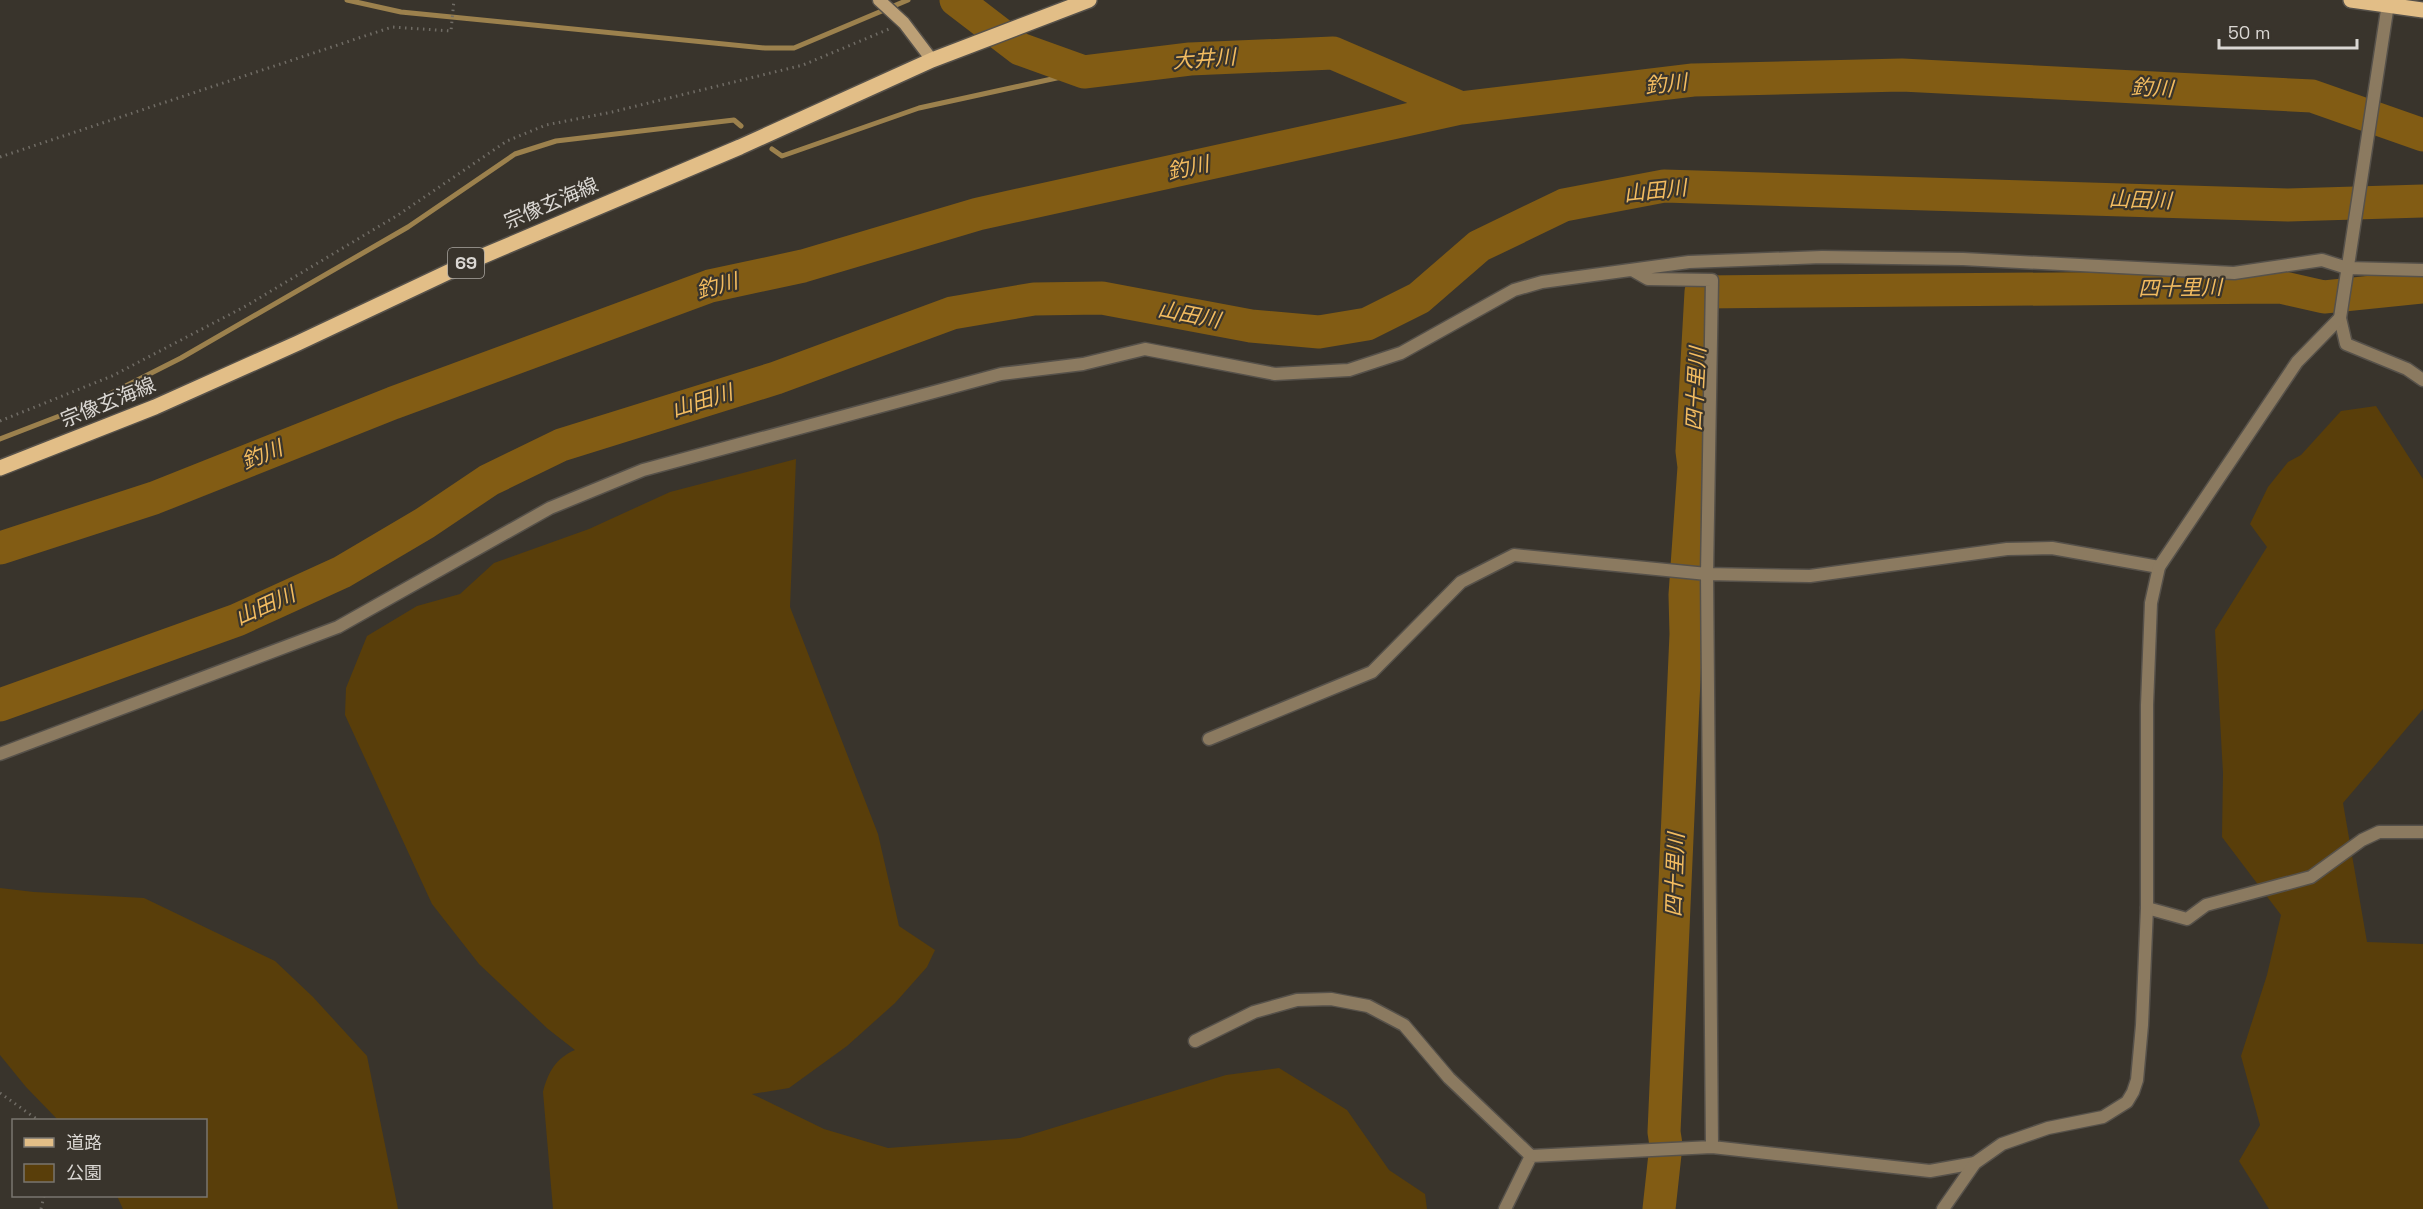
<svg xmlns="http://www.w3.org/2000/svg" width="2423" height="1209" font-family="'Space Grotesk','Noto Sans JP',sans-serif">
<rect width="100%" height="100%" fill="#39342c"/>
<path fill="#593e0a" d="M2376,406L2423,479V709L2343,803L2367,942L2423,944V1209H2269L2239,1161L2260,1125L2241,1056L2267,975L2281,915L2222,837L2223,773L2215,630L2267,547L2250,524L2268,487L2288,462L2301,455L2341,411Z
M796,459L790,607L878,834L899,926L935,950L927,967L895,1003L847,1046L789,1088L752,1094L824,1129L888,1148L1020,1138L1226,1075L1279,1068L1347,1110L1389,1170L1425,1194L1427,1209H553L543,1092C548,1072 556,1058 575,1050L548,1029L479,964L432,904L345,715L346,688L367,636L417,606L460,594L494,563L589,529L670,492Z
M0,888L34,892L144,898L275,961L313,997L367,1056L398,1209H123L117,1196H206V1120H58L26,1087L0,1055Z"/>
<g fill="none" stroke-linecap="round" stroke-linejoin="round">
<path stroke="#9c814d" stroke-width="5" d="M347,0L401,12L765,48H794L908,0
M772,149L782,156L919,108L1084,72
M0,439L88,405L181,358L408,227L515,154L556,141L734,120L741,126"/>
<path stroke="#825c14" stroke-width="33" d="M956,0L1020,49L1084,72L1190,59L1333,53L1461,108
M0,548L154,498L393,403L710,286L803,266L978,214L1461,108L1693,80L1902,75L2312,96L2423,135
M0,705L237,620L342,572L425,523L489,480L561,445L776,378L952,313L1034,299L1102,298L1251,326L1319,332L1367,324L1419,298L1479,246L1564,205L1664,186L2288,205L2423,201
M1659,1209L1666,1145L1664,1132L1686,634L1685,595L1694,467L1692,451L1701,292L2280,287L2324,297L2423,287"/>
<defs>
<path id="minor" d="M2388,4L2340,318L2346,344L2407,369L2423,380
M1634,271L1648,279L1712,280L1707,574L1712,1147
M1209,739L1372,672L1461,582L1514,555L1707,574L1810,576L2007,549L2052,548L2159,567
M0,754L338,627L550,508L643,470L1001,374L1083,364L1145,349L1275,374L1349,370L1401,353L1514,290L1542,282L1689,262L1822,257L1963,259L2234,273L2322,260L2347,268L2423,270
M2147,908L2187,919L2206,905L2311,877L2362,840L2379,832H2423
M1195,1041L1254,1012L1297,1000L1331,999L1368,1006L1404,1025L1449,1078L1531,1156L1712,1147L1930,1171L1975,1163
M1505,1209L1531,1156"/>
<path id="tertiary" d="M1943,1209L1975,1163L2002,1144L2048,1128L2103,1117L2127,1102L2133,1092L2137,1080L2142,1025L2147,908V705L2151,603L2159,567L2297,362L2340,318"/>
<path id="secondary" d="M879,0L904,23L932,60"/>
<path id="primary" d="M2351,0L2423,10
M0,468L155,407L298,343L476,259L740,147L932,60L1089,0"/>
</defs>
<use href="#minor" stroke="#56514a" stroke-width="15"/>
<use href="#tertiary" stroke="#56514a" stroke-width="15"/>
<use href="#secondary" stroke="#56514a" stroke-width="15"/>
<use href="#primary" stroke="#56514a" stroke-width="18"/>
<path stroke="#706c65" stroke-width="3" stroke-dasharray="1.5 4.5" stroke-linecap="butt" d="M0,157L392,27L451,31L454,0
M0,421L112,376L246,306L398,215L507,141L546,125L612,112L803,65L889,29
M0,1093L38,1120
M41,1209L44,1196"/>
<use href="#minor" stroke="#8b7a60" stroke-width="12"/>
<use href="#tertiary" stroke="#8b7a60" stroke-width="12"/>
<use href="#secondary" stroke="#bca076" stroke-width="12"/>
<use href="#primary" stroke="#e2be87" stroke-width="15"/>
</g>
<g text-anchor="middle" stroke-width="4.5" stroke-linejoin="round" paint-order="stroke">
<rect fill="#39342c" stroke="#aaa6a1" stroke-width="1.5" x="448" y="248" width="36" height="30" rx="4.5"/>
<g font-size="18" font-weight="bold" fill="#dad7d3">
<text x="466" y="269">69</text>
</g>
<g font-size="20" fill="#dad7d3" stroke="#39342c">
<text transform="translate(551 203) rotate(-23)" y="7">宗像玄海線</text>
<text transform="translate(108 402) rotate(-22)" y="7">宗像玄海線</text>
</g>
<g font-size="21" font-style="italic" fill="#f3bc60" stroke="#39342c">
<text transform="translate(1204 59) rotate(-4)" y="7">大井川</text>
<text transform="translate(1666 84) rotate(-6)" y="7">釣川</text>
<text transform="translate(2152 88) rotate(3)" y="7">釣川</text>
<text transform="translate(1188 168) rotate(-12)" y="7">釣川</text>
<text transform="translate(1655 191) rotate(-6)" y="7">山田川</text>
<text transform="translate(2140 200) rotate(2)" y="7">山田川</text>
<text transform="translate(717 286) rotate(-15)" y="7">釣川</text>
<text transform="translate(2180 288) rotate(-1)" y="7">四十里川</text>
<text transform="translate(1189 315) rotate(11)" y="7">山田川</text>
<text transform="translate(1696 389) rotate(-87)" y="7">四十里川</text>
<text transform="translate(702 401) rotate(-17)" y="7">山田川</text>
<text transform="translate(262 455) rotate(-22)" y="7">釣川</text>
<text transform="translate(265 606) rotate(-24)" y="7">山田川</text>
<text transform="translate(1675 875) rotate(-88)" y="7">四十里川</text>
</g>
</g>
<rect x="12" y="1119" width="195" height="78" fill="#39342c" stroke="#79756f" stroke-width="1.5"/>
<rect x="24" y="1138" width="30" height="9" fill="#e2be87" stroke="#79756f" stroke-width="1.5"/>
<text x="66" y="1149" font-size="18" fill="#dad7d3">道路</text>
<rect x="24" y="1164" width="30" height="18" fill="#593e0a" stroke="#79756f" stroke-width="1.5"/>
<text x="66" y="1179" font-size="18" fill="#dad7d3">公園</text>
<path d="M2219 39v9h138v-9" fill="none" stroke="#dad7d3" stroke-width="3"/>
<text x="2228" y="39" font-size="18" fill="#dad7d3" stroke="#39342c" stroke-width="4.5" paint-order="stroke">50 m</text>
</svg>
